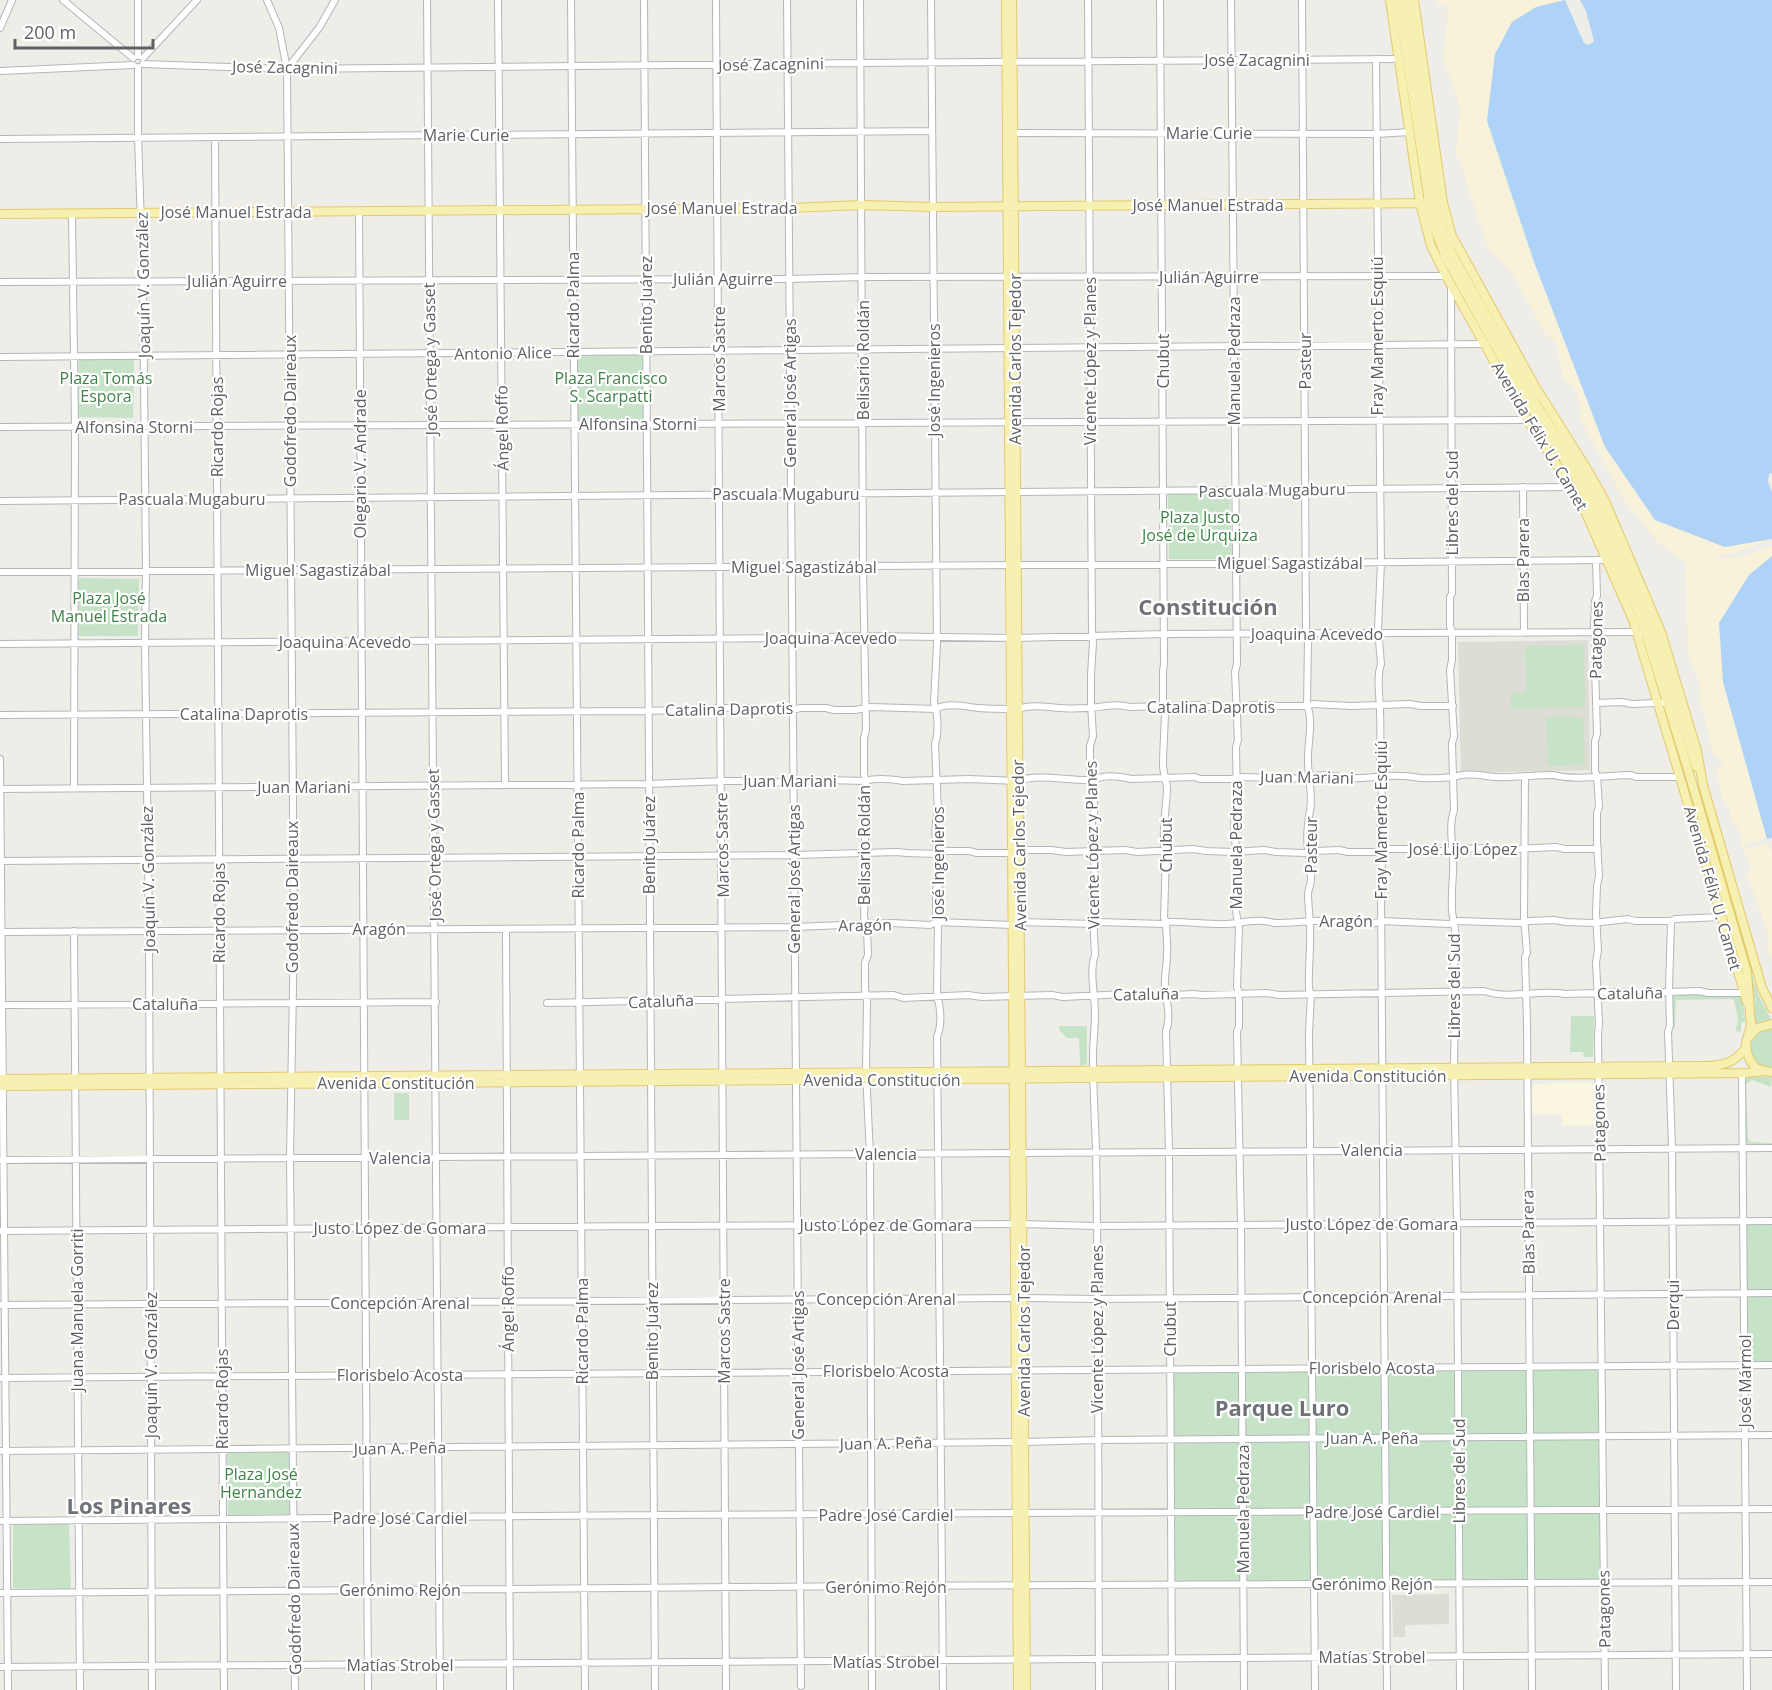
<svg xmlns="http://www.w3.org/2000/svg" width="1772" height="1690" font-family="'Open Sans',sans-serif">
<rect width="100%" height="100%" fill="#efede7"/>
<path fill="#fbf6e0" d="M1591,1082L1593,1085L1594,1125L1562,1126V1114H1532V1089L1534,1084Z"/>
<path fill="#deddd5" d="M1588,640L1590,770L1461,773L1458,642Z
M1449,1594V1624L1405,1625V1637H1393L1392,1595Z"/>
<path fill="#c6e3c8" d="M646,351V424L576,420L575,353Z
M79,357H134L133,418L78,417Z
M1230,492L1232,559H1169L1168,494Z
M79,578L139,579L138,636H78Z
M1584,645L1585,707L1511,709V693L1526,692L1525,646Z
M1546,717H1583L1585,765L1548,766Z
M1734,918L1758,994L1771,1019L1756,1025L1753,1023L1755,1000Z
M1674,993L1739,995L1742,998L1745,1015L1738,1019L1745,1016V1022L1741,1023V1032L1735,1031C1741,1019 1735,1010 1734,999L1676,1000L1675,1028H1672V994Z
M1571,1016H1594L1593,1057H1584L1583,1052H1570Z
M1059,1026H1087V1063L1085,1065H1080L1079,1038H1067L1059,1030Z
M1766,1029H1772V1068C1746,1068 1742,1038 1766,1029Z
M1749,1076L1772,1077L1771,1087L1752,1080L1746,1084L1748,1139L1751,1142L1772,1143V1144H1748L1745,1142V1080Z
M394,1093H409V1120H394Z
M1745,1223H1772V1363H1746Z
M1599,1368V1434L1532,1435L1531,1369Z
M1455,1369L1456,1434L1388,1435L1387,1370Z
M1526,1369L1527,1434L1461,1435L1460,1370Z
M1382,1370L1383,1435L1316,1436V1371Z
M1239,1371L1240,1436L1173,1437L1172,1372Z
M1244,1371H1310L1311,1436L1245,1437Z
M1527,1439L1528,1508L1461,1509V1440Z
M1599,1439L1600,1507L1533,1508L1532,1440Z
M1383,1440V1509L1317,1510L1316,1441Z
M1456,1440V1509L1388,1510V1441Z
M1239,1441L1240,1510L1174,1511L1173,1442Z
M1311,1441L1312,1509L1245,1510V1442Z
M294,1450L295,1514L228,1515L227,1451Z
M1384,1513V1582L1317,1583V1514Z
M1461,1513H1527L1528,1580L1462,1581Z
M1533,1513H1601V1580L1533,1581Z
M1312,1514L1313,1582L1246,1583L1245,1515Z
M1456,1514L1457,1581L1389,1582L1388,1515Z
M1240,1515V1582L1174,1583L1173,1516Z
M13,1524H69L71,1589L13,1588Z"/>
<path fill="#f7f2d9" d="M1437,0H1564L1536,7L1538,273L1605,447L1655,520L1725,547L1772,539L1735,553L1716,557V559L1744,556L1772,546V556L1749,575L1723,682L1767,839L1745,844L1746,848L1769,844L1772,854V959L1767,949L1769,937L1749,880L1744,877L1751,871C1749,859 1742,850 1740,838L1741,837L1736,824L1731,823L1730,810L1723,799L1717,773L1723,761L1714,755L1709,742L1704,710L1700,705L1699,683L1688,654L1685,563L1656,540L1624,500L1579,416C1581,400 1577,387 1563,378L1556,343L1544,332L1512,273L1489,250L1470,195L1460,160L1456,156L1460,106L1443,58L1448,12L1445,4H1437Z"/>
<path fill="#afd3f6" d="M1565,0L1584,43L1589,45L1594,41L1586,11L1580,0H1772V473L1769,474L1768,482L1772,492V539L1725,547L1655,520L1605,447L1534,262L1487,121L1495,54L1512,22L1536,7Z
M1772,556V838L1767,839L1723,682L1719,623L1749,575Z"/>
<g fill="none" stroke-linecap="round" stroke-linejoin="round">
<defs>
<path id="minor" d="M63,0L133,58
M138,0V56
M267,0L279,28L287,69L294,930L290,1158L295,1690
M427,0L440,1690
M498,0L505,785
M571,0L585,1690
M644,0L655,1690
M716,0L726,1690
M787,0L801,1686
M860,0L863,567L866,730L864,738V774L866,781V812L864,819L866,857L864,917L867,929L868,955L865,963V989L867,1001L866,1072L870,1154L872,1690
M931,0L937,644L934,703C938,714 939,733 935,744L938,811C931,836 940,859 941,883L936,889V918L938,922L937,996C941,1008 942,1025 937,1037L943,1690
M1088,0L1092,635L1093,642L1091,675V704L1093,736L1090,746V769L1094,783V814L1092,820V846L1094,856L1095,882L1092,894L1095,955C1089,971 1095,996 1095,1013C1095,1028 1093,1043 1093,1058C1093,1089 1095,1119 1096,1149C1099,1329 1098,1510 1099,1690
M1160,0L1164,664L1163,671V703L1165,707C1165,727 1163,747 1163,767C1164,775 1167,782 1167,790C1166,812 1161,834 1166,855L1164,918L1166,922C1166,933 1168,944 1167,955C1167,966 1164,977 1165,988C1167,1002 1171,1018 1166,1031L1169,1152L1172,1690
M1231,0L1237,664L1235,672L1238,740L1236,747L1237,807C1229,832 1241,858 1238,883C1238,886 1236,889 1236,892C1235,903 1236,916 1239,926L1237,987L1239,993V1027L1237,1031L1241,1225L1244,1690
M1302,0L1306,629L1308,641L1307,706C1314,720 1307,746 1308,761C1308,777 1313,795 1310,811C1308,822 1306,836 1308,848C1310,858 1311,868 1311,879C1311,884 1309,888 1308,893C1308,905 1310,917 1310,929C1311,949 1308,969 1309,989L1311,994L1309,1033L1315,1690
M0,28L12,0
M143,58L197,0
M1376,59L1381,563L1378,628L1381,664C1376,679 1380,696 1380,712C1381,734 1380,756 1380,778L1382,782L1380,843L1383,881L1381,892L1387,1690
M143,64L287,69L860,63L1400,59
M138,67V137L143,282L146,571L145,643L149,931L152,1690
M287,69L319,28L335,0
M0,71L133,65
M1009,133L1376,134L1410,132
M215,137L224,1690
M0,139L932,131
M359,211L368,1690
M72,213L75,427L74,788
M0,282L789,279L863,277L1446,276
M1451,284L1452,593L1450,597V626L1452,632V660L1450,670L1454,737L1452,743L1454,810C1449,824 1452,842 1453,857C1454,869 1452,882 1452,894C1452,902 1451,910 1453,917C1453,922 1455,926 1455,931C1455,953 1452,974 1455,996L1454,1068L1457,1223L1460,1690
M0,357L1486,344
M0,427L1527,420
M1523,487L1524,633
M0,501L1572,487
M1596,560L1597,596L1595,601L1594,628L1597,663L1595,667L1597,734L1595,741V771L1597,776L1599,807L1597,813V841L1599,876L1597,886L1596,913L1598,951L1596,962L1599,1024L1598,1034L1605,1690
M0,572L1306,563L1607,560
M0,644L792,638L865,636L1017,638L1164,634L1640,632
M1596,703L1622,702L1632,704L1679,702
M0,715L648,711L727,708H753L760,711L793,710L800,708H826L834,710H855L871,707L936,709C949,702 966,707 979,708C992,709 1005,709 1018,709C1031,704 1046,707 1060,708C1069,709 1079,708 1088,708C1103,707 1115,703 1130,707L1197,705L1207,707H1237L1263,704L1274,706H1307L1313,704L1351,706L1410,704L1421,706H1453
M0,759L8,1690
M1525,776L1524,917L1527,953L1525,957L1527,1023L1532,1690
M0,789L649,784L725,781H751L764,783L824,780L866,781C877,777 891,779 903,781L969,779L1019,781C1036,773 1069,781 1089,780C1092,780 1095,778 1098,778C1107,775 1122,777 1131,779L1195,777L1200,779H1231L1242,777L1308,779C1320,772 1337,777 1350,778C1363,779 1375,777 1387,776C1399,775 1410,776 1421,778C1431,779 1443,778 1454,777C1467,772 1483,776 1497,777C1516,778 1535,775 1554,775C1574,781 1609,775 1631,775L1636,777H1681
M0,861L794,855L897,852L907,853L937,854L943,851H969L977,853H1012L1026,850H1051L1066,852L1125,850L1137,852L1193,849L1206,851L1233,852L1264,850L1276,852L1305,853L1314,851L1339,850L1348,852H1376L1387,849H1411L1423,851H1448L1457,849L1486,848L1494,850L1556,847L1565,849H1598
M1671,921L1669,989L1670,1025L1668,1032L1672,1148L1676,1690
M506,929L510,1690
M74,931L80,1690
M0,932L795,927L892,923L930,925L938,922L1012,925L1020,922L1094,924L1099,922L1163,924L1166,922C1187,921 1207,925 1227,924C1243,923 1258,918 1274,923C1294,923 1313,920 1333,921C1347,921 1368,928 1381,921L1449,924L1458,921L1520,923L1529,921L1554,920L1566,922L1593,923L1628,919L1635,921H1671L1675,919L1722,917
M547,1003L894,995L903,998L968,995L982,997L1052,995L1063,997L1126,994L1157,996L1193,994L1203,995L1267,993L1279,995L1484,991C1511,1000 1538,989 1565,994L1626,992L1635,993L1699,991L1708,993H1744
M2,1005L436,1002
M1742,1073L1747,1690
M0,1160L1772,1148
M0,1231L652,1226L1023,1224L1096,1226L1772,1221
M0,1305L1024,1298L1097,1299L1772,1293
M0,1378L1772,1365
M0,1451L1025,1442L1097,1440L1772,1435
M0,1521L654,1515L1772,1509
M0,1593L872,1586L1772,1582
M0,1667L1772,1654"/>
<path id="major" d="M1006,0L1018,1690
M1012,0L1026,1690
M1390,0L1420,203L1431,246L1446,276L1527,420L1580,500L1633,620L1747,1002
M1398,0L1432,222L1446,258L1494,344L1528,402L1586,494L1641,618L1689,773L1747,972L1751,1025L1746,1043L1747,1053L1751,1062L1756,1068L1765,1071L1772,1072
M1406,0L1436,203L1442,231L1451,252L1537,406L1586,482L1600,507L1648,617L1696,767
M1414,0L1443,203L1452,236L1536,388L1590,474L1605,501L1661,632L1697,751L1703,785L1762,988L1772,1008
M0,214L789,208L862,205L933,207L1443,203
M1749,1037L1757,1028L1772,1024
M0,1079L1704,1066C1723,1066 1734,1063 1746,1048
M0,1086L1746,1073L1765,1071"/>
</defs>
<use href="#minor" stroke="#b4b6ba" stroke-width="8"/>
<use href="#major" stroke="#e3ca6b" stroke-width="10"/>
<use href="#minor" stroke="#fff" stroke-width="6"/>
<use href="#major" stroke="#f7f0b3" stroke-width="8"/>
</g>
<g text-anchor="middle" stroke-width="4.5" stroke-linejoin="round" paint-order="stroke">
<g font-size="16" fill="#5e6165" stroke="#fff">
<text x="1257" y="66">José Zacagnini</text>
<text transform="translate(771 64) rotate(-1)" y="6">José Zacagnini</text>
<text transform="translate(285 67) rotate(1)" y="6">José Zacagnini</text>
<text x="1209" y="139">Marie Curie</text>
<text x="466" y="141">Marie Curie</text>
<text x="1208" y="211">José Manuel Estrada</text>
<text x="722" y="214">José Manuel Estrada</text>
<text x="236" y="218">José Manuel Estrada</text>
<text x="1209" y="283">Julián Aguirre</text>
<text x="723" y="285">Julián Aguirre</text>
<text x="237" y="287">Julián Aguirre</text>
<text transform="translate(143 285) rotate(-91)" y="6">Joaquín V. González</text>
<text transform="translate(573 305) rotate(-90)" y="6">Ricardo Palma</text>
<text transform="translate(646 305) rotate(-90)" y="6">Benito Juárez</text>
<text transform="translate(1377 336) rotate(-90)" y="6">Fray Mamerto Esquiú</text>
<text transform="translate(503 353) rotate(-1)" y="6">Antonio Alice</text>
<text transform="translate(430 359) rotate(-91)" y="6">José Ortega y Gasset</text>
<text transform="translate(719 359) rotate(-90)" y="6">Marcos Sastre</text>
<text transform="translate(1015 359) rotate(-90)" y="6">Avenida Carlos Tejedor</text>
<text transform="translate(863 360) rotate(-90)" y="6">Belisario Roldán</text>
<text transform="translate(1090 361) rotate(-90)" y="6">Vicente López y Planes</text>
<text transform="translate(1163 361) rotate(-90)" y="6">Chubut</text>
<text transform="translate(1234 361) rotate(-90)" y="6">Manuela Pedraza</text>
<text transform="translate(1305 361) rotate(-90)" y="6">Pasteur</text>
<text transform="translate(934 380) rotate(-90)" y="6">José Ingenieros</text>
<text transform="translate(790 393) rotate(-90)" y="6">General José Artigas</text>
<text transform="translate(290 411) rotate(-90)" y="6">Godofredo Daireaux</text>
<text x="638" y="430">Alfonsina Storni</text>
<text x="134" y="433">Alfonsina Storni</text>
<text transform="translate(217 427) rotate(-90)" y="6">Ricardo Rojas</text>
<text transform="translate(502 428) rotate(-91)" y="6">Ángel Roffo</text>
<text transform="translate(1540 436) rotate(59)" y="6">Avenida Félix U. Camet</text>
<text transform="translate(360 464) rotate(-90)" y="6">Olegario V. Andrade</text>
<text transform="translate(1272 490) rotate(-1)" y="6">Pascuala Mugaburu</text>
<text x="786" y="500">Pascuala Mugaburu</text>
<text x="192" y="505">Pascuala Mugaburu</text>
<text transform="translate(1452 503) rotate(-90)" y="6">Libres del Sud</text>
<text transform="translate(1523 560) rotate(-90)" y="6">Blas Parera</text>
<text x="1290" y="569">Miguel Sagastizábal</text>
<text x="804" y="573">Miguel Sagastizábal</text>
<text x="318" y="576">Miguel Sagastizábal</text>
<text x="1317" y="640">Joaquina Acevedo</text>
<text x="831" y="644">Joaquina Acevedo</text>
<text transform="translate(1596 640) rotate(-89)" y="6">Patagones</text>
<text x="345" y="648">Joaquina Acevedo</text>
<text x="1211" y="713">Catalina Daprotis</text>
<text transform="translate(729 709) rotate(-1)" y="6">Catalina Daprotis</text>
<text x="244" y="720">Catalina Daprotis</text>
<text transform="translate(1307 777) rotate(1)" y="6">Juan Mariani</text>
<text x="790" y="787">Juan Mariani</text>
<text x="304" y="793">Juan Mariani</text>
<text transform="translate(1381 820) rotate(-90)" y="6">Fray Mamerto Esquiú</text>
<text transform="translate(434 845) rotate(-91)" y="6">José Ortega y Gasset</text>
<text transform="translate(578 845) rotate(-90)" y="6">Ricardo Palma</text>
<text transform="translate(649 845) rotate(-90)" y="6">Benito Juárez</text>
<text transform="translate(722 845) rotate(-91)" y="6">Marcos Sastre</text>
<text transform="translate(864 845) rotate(-90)" y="6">Belisario Roldán</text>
<text transform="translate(1019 845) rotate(-91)" y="6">Avenida Carlos Tejedor</text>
<text transform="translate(1092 845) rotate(-91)" y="6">Vicente López y Planes</text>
<text transform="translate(1166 845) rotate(-90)" y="6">Chubut</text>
<text transform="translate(1236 845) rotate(-90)" y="6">Manuela Pedraza</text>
<text transform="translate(1311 845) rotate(-90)" y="6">Pasteur</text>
<text x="1463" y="855">José Lijo López</text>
<text transform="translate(938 863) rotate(-90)" y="6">José Ingenieros</text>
<text transform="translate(148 879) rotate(-91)" y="6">Joaquín V. González</text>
<text transform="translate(794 879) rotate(-90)" y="6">General José Artigas</text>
<text transform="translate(1713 888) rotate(74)" y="6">Avenida Félix U. Camet</text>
<text transform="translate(292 897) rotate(-90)" y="6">Godofredo Daireaux</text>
<text transform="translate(219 913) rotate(-90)" y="6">Ricardo Rojas</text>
<text x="1346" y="927">Aragón</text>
<text transform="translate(865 925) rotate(-1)" y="6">Aragón</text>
<text x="379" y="935">Aragón</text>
<text transform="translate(1454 986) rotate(-90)" y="6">Libres del Sud</text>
<text transform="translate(1630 993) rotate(-1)" y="6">Cataluña</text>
<text transform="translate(1146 994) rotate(-1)" y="6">Cataluña</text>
<text transform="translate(661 1001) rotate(-2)" y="6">Cataluña</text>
<text x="165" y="1010">Cataluña</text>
<text x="1368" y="1082">Avenida Constitución</text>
<text x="882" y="1086">Avenida Constitución</text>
<text x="396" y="1089">Avenida Constitución</text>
<text transform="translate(1599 1123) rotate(-91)" y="6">Patagones</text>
<text x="1372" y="1156">Valencia</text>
<text x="886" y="1160">Valencia</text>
<text x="400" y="1164">Valencia</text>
<text x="1372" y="1230">Justo López de Gomara</text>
<text x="886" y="1231">Justo López de Gomara</text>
<text x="400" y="1234">Justo López de Gomara</text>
<text transform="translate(1528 1232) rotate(-91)" y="6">Blas Parera</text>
<text x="1372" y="1303">Concepción Arenal</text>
<text x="886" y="1305">Concepción Arenal</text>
<text x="400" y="1309">Concepción Arenal</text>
<text transform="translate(1673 1305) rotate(-90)" y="6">Derqui</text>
<text transform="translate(508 1309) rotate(-90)" y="6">Ángel Roffo</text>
<text transform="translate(77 1310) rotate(-90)" y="6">Juana Manuela Gorriti</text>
<text transform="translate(1097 1329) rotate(-90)" y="6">Vicente López y Planes</text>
<text transform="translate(1170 1329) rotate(-90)" y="6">Chubut</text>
<text transform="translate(582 1331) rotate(-90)" y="6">Ricardo Palma</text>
<text transform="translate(652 1331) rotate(-90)" y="6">Benito Juárez</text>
<text transform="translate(724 1331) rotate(-90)" y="6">Marcos Sastre</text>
<text transform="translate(1024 1331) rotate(-90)" y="6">Avenida Carlos Tejedor</text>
<text transform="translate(151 1365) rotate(-90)" y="6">Joaquín V. González</text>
<text transform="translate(798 1365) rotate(-90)" y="6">General José Artigas</text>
<text x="1372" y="1374">Florisbelo Acosta</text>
<text x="886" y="1377">Florisbelo Acosta</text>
<text x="400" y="1381">Florisbelo Acosta</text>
<text transform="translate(1745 1381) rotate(-90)" y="6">José Mármol</text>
<text transform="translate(222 1399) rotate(-90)" y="6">Ricardo Rojas</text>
<text x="1372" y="1444">Juan A. Peña</text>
<text transform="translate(886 1443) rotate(-1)" y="6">Juan A. Peña</text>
<text transform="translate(400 1448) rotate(-1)" y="6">Juan A. Peña</text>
<text transform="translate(1459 1471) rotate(-90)" y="6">Libres del Sud</text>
<text transform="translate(1243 1509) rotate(-90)" y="6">Manuela Pedraza</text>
<text x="1372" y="1518">Padre José Cardiel</text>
<text x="886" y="1521">Padre José Cardiel</text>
<text x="400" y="1524">Padre José Cardiel</text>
<text x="1372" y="1590">Gerónimo Rejón</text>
<text x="886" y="1593">Gerónimo Rejón</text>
<text x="400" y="1596">Gerónimo Rejón</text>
<text transform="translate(294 1599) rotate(-91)" y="6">Godofredo Daireaux</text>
<text transform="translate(1604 1609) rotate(-91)" y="6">Patagones</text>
<text x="1372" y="1663">Matías Strobel</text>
<text x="886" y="1668">Matías Strobel</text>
<text x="400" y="1671">Matías Strobel</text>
</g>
<g font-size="16" fill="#3f8347" stroke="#fff">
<text x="106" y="384">Plaza Tomás<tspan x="106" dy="18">Espora</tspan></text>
<text x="611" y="384">Plaza Francisco<tspan x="611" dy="18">S. Scarpatti</tspan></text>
<text x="1200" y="523">Plaza Justo<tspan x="1200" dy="18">José de Urquiza</tspan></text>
<text x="109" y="604">Plaza José<tspan x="109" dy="18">Manuel Estrada</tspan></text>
<text x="261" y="1480">Plaza José<tspan x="261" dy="18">Hernandez</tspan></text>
</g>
<g font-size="22" font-weight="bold" fill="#6f7377" stroke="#fff">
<text x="1208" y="615">Constitución</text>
<text x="1282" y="1416">Parque Luro</text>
<text x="129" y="1514">Los Pinares</text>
</g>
</g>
<path d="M15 39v9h138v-9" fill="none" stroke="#5e6165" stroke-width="3"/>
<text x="24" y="39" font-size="18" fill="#5e6165" stroke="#ffffff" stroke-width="4.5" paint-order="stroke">200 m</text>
</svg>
